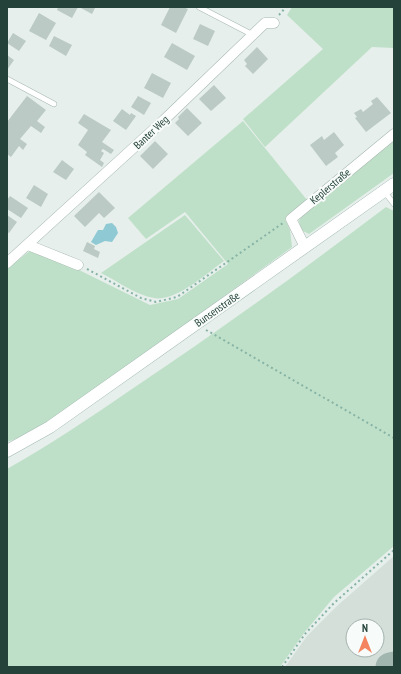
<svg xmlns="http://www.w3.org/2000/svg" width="401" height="674" font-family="'PT Sans Narrow',sans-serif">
<rect width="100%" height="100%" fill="#e6efeb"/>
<path fill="#d4dfda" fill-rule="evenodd" d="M394,556V667H285L307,636L337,606ZM353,626H377V650H353Z"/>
<path fill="#bfe0c8" d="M292,7H394V48L372,47L265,147L243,119L323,49L287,15Z
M243,121L307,200L394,129V173L309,234L301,230L299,221L305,204L285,219L290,230L292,247L39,430L7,442V269L31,250L75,268L150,305L178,299L228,264L185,212L146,239L128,218Z
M386,207L394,211V546L334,597L304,633L280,667H7V469C50,445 91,417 132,389C219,331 303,270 386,207Z
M185,215L224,261C207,273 176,302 154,298C136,295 117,281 101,273Z"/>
<path fill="#8ec9d4" d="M112,223L116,227L118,233L112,242L105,241L96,245L91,242L98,230H103L106,224Z"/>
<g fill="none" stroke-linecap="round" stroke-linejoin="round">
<path stroke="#a2b6b0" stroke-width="29" d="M390,667L394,666"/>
</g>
<path fill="#bbcac4" d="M58,7H78L72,18L57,10Z
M79,7H93L95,8L92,14Z
M170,7H183L188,9L176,33L161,25Z
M39,13L56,23L46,40L29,31Z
M200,24L215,31L208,46L193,39Z
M13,33L26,41L19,51L7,43Z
M54,36L72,45L66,56L49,46Z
M172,43L195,56L187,70L164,57Z
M257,47L268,59L253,74L245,66L247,64L244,60Z
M7,55L14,60L7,70Z
M152,73L171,83L163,98L144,88Z
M214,85L226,98L211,111L199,99Z
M27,96L46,110L37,121L45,127L41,133L31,126L20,139L27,144L23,150L19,146L11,157L7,154V122Z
M138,96L151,103L144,115L131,107Z
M377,97L391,113L366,132L355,118L357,117L354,113L361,109L363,112L373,104L371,101Z
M187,108L202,123L188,136L175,123L179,119L178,117Z
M122,109L130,115L131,113L136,116L126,130L113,121Z
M84,114L111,130L102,142L114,150L111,154L103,149L101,151L104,153L100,160L104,163L102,167L85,155L87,152L78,145L88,130L78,123Z
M334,132L344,145L335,153L338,157L326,166L310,145L322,136L324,140Z
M155,141L168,154L153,169L140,156Z
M62,160L74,169L66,180L53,172Z
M34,185L48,194L41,207L26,198Z
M99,192L115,208L104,218L99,213L85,227L74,216Z
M10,196L28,208L21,218L7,209V200Z
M7,215L17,222L9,233L7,232Z
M87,242L95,246L94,249L100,252L98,258L83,251Z"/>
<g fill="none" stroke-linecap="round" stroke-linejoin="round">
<defs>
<path id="lane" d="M199,7L253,35
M7,79L54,104
M384,191L394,204"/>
<path id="street" d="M28,245L78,265
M305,247L291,219L394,134
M7,263L164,120L265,23H274"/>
<path id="secondary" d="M7,451L50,427L394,184"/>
</defs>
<use href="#lane" stroke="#a8b8b2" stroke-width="6"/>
<use href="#street" stroke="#a8b8b2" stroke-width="11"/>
<use href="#secondary" stroke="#a4bbb3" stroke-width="13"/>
<path stroke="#86b3a5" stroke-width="2" stroke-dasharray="2 3" stroke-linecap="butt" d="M279,15L286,7
M87,269L141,298L156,302L177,297L283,223
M206,330L394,438
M282,667L305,634L334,603L394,550"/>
<use href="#lane" stroke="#fff" stroke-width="5"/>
<use href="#street" stroke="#fff" stroke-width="10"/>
<use href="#secondary" stroke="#fff" stroke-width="12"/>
</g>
<g text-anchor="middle" stroke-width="4" stroke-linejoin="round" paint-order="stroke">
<g font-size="11" fill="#24423a" stroke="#f7fbf9">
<text transform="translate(151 132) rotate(-43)" y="4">Banter Weg</text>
<text transform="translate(330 186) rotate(-40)" y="4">Keplerstraße</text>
<text transform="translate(217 309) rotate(-35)" y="4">Bunsenstraße</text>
</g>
</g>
<rect width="401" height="674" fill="none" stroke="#24423a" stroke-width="16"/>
<g transform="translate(365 638)"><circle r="19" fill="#f7fbf9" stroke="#a3b1ad"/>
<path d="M0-3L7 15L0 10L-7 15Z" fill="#f4845f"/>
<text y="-6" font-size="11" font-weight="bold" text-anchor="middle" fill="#24423a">N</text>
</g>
</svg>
